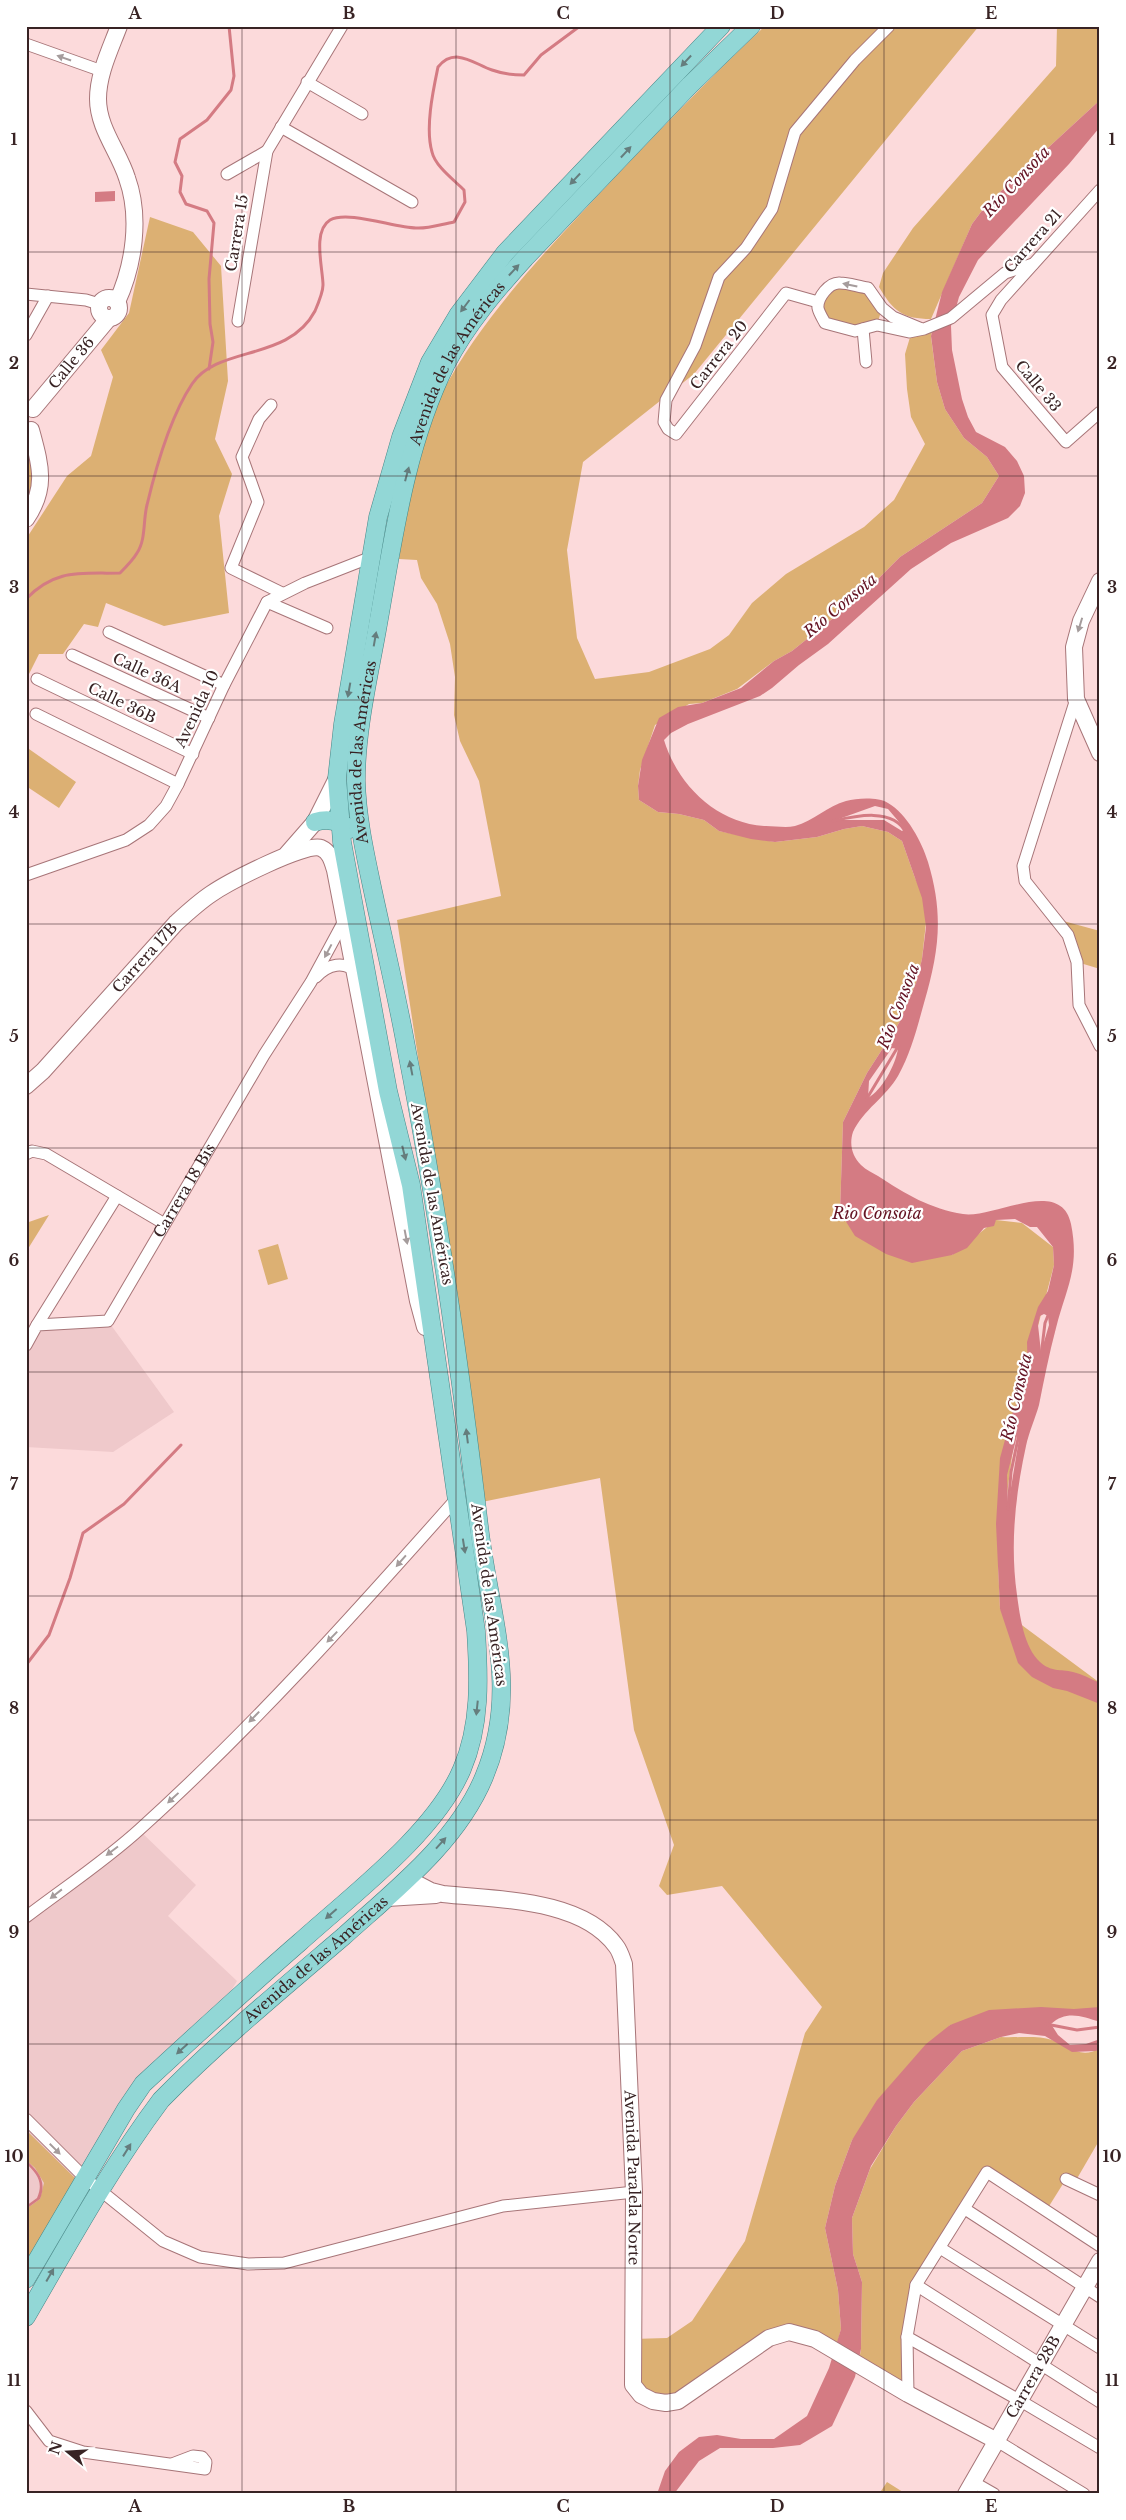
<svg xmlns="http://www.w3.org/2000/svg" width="1126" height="2520" font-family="'Libre Baskerville',serif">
<rect width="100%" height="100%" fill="#fcdadb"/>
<path fill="#efc9cb" d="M108,1321L174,1412L113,1452L26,1447V1345L37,1325Z
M139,1830L196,1885L168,1916L237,1981L223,2004L158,2070L26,2262V1917Z"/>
<path fill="#dcb073" d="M765,26H979L694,374L583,462L567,550L577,638L595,679L649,672L710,649L729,635L752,603L786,574L864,527L894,500L925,444L911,417L907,389L905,354L911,334L932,331L931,337L937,382L945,409L964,438L987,457L999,476L982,503L900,557L861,596L792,651L774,661L737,689L702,703L689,704L655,725L640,770L638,786L639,800L658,812L679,814L704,820L719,831L757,839L775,842L817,837L844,829L862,826L888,832L902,841L915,878L928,904L922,959L916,983L899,1023L867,1073L843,1122L840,1212L952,1255L996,1220L1022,1223L1053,1247L1054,1265L1020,1395L998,1563L1000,1609L1100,1683V2011L950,2025L852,2140L835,2186L825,2228L838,2290L841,2329L835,2351L790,2332L678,2401L641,2395L632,2339L667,2338L692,2321L745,2241L805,2033L822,2007L722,1886L667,1895L659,1886L674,1845L634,1730L600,1478L477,1503L435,1168L397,920L501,896L479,781L460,741L454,715L455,677L450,644L437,604L421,578L417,560L399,559C405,512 421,433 443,391C483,316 545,252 603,190C656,134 708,79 765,26Z
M1057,26H1100V100L987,204L972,224L931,319C903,319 893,311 879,287L883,273L913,228L1056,66Z
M150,217L193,232L221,266L228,381L215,439L232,474L219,516L229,613L164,626L106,603L98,627L84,624L63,654H39L26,680V539L67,476L91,456L113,377L101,350L129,313Z
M833,284L868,288L882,308L877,325L855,331L825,323L822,295Z
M26,430L42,482L26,512Z
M29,749L76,782L59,808L26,786V753Z
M1056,919L1100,931V969L1077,962Z
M49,1215L26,1252V1223Z
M278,1244L288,1279L268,1285L258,1250Z
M1001,2037C1016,2038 1038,2035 1052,2040C1068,2046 1081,2060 1100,2048V2139L1075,2182L1066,2179L1046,2211L987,2173L916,2285L908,2394L858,2366L861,2349L862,2282L853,2254L852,2218L870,2169L896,2126L914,2102L962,2051Z
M26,2130L78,2181L26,2262V2209L40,2199L44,2183L35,2168L26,2160Z
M887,2482L906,2494H879Z"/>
<path fill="#d47b83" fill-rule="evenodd" d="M1100,100V127L1069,164L978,260L959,297L951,326L952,350L962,399L968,417L976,432L1005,447L1017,461L1024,476L1025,493L1020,506L1008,518L951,543L911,569L828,644L799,665L772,688L760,696L688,724L671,733L664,740C678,786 718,824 766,826C775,826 786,828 795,826C813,821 828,806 846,801C858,798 878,797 888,803C907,814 922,842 928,862C944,915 939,951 924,1003C917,1028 911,1053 898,1076C886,1097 863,1110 853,1132C849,1144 852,1156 861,1165C866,1170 873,1173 878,1176C905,1194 931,1209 963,1214C993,1219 1061,1176 1071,1224C1080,1269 1066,1288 1056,1328C1049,1354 1044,1380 1039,1405C1035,1419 1029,1432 1026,1446C1015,1497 1010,1545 1017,1595C1020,1617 1024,1647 1040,1662C1051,1672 1060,1669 1073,1672C1082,1674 1091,1679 1100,1683V1704L1067,1691L1053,1688L1032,1677L1018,1663L1000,1609L996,1524L1000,1458L1013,1411L1028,1379L1027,1342L1038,1307L1048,1291L1054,1265L1053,1247L1037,1227H1030L1015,1219L996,1220L994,1226L984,1228L967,1248L952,1255L912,1263L886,1254L855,1236L840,1212L843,1122L867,1073L899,1023L916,983L922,959L926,927L922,898L902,841L888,832L862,826L844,829L817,837L775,842L751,839L719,831L704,820L679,814L658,812L639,800L638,786L642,760L659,718L678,707L702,703L741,688L774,661L792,651L861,596L900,557L982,503L999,476L987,457L964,438L945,409L937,382L931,336L942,292L972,224L987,204ZM875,806L888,809L905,829L902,831L884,820H836ZM892,1048L898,1049C895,1066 882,1090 868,1098L869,1081ZM1044,1314L1048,1316L1049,1325L1041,1352L1038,1325L1040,1316ZM1017,1436L1019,1439L1008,1506L1007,1475Z
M115,191V201L95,202V192Z
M1041,2007L1074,2009L1100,2007V2022C1082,2016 1066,2010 1051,2024L1058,2035L1070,2045L1086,2044L1100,2039V2048L1096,2051L1072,2052L1045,2036L1019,2033L1001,2037L962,2051L914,2102L896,2126L871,2166L852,2218L853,2254L862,2282L861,2349L855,2377L832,2426L800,2445L773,2448H720L699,2461L674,2494H657L665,2471L679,2452L699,2437L717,2435L741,2439H774L807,2416L829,2368L841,2329L838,2290L825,2228L835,2186L852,2140L877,2100L926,2044L950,2025L989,2010Z
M26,2160C39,2172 47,2181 40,2199L26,2209V2206L37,2198C44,2182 37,2174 26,2163Z"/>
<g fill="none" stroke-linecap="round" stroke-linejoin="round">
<path stroke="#d47b83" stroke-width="3" d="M209,369L213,342L210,324L209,279L214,223L207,211L186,204L180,192L182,176L175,162L180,139L207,120L231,90L234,76L229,26
M26,599C56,568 81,574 120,573C126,567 133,560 137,553C146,540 143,520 147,505C156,467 170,417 192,384C218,345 288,362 315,311C318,304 323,292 323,285C323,269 312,231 330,220C348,210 395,228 416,228C428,229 442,224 454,222L465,202L464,190C454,180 435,166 432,152C425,128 433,91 438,67C455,46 474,64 492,70C503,74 513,75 524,75L541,55L580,26
M833,821C855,816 894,807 906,833
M866,1100L899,1045
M1041,1356L1045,1323L1049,1313
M1008,1509L1011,1472L1019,1434
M26,1665L49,1635L70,1578L83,1533L124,1504L181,1445
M1046,2024L1077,2030L1100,2027"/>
<defs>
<g id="street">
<path d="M26,44L102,71"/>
<path d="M307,82L362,114"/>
<path d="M281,127L412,202"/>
<path d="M227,174L267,151"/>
<path d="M1100,190L1001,300L992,315L1002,367L1066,442L1100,412"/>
<path d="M26,294L86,300L99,304"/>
<path d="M818,302L786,293L676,434L668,429L664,422L666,400L695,346L719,277L746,248L772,209L795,132L855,60L889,26"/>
<path d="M238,321L267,151L342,26"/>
<path d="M863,329L866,362"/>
<path d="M922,329L893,317L882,308L868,288C859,287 849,283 840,283C829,282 817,298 818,308C819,313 823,319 825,323L855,331L877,325L909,332L924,329L951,318L1005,273L1033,264"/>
<path d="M26,335L48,296"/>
<path d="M271,405L259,419L242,457L258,502L231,568L282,593"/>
<path d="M267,602L327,628"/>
<path d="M109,632L224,685"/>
<path d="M72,655L209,718"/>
<path d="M37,679L193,754"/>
<path d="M1076,699L1023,866L1025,881L1068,935L1077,962L1079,1005L1100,1046"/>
<path d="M36,714L178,784"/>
<path d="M26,875L126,840L149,825L166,806L178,784L224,685L267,602L305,583L374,556"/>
<path d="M316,977C328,964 344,960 358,973"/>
<path d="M26,1154L32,1151L46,1154L163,1223"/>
<path d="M37,1325L117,1196"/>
<path id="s1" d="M26,1345L37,1325L108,1321L264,1055L311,982L345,919"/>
<path d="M26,1917C64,1888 105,1861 140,1829C253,1727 356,1612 457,1498"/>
<path d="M26,2119L85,2178L163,2241L200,2257L248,2264L284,2263L503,2206L634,2192"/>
<path d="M1066,2179L1100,2195"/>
<path d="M965,2209L1100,2297"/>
<path d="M940,2248L1100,2348"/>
<path d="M916,2285L1100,2402"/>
<path d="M907,2337L1019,2400L1100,2448"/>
<path d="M908,2394L907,2337L916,2285L987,2172L1100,2246"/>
<path d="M26,2411L49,2441L83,2452L205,2469L206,2462L202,2457L193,2456L172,2464"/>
<path d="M997,2441L1084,2494"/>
<path d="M973,2482L994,2494"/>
</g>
<g id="secondary">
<circle cx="109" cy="308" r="10"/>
<path d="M117,302C134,265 141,217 127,178C119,152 98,128 98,99C98,74 110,50 119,26"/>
<path id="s2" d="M33,409L109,318"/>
<path d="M26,519C48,487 40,464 31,430"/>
<path d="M1100,581L1081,621L1074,647L1076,699L1100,753"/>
<path d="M287,854L315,822L337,778"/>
<path id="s3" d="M26,1086L43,1071L176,923C187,913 199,902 211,894C227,883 305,842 321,848C330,852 332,860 335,870L418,1301L425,1327"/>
<path id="s4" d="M408,1879L431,1891L443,1894C496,1900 581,1898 616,1946C620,1951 622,1958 624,1964L634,2192L633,2385L641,2395L653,2401L666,2403L678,2401L769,2338L789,2332L815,2339L908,2394L997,2441"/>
<path d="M387,1898L436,1895"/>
<path id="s5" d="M966,2494L1100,2261"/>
</g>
<g id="primary">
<path d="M315,822C328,818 340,821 350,829"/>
<path d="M26,2279L126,2109L143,2084C195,2036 247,1988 300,1942C352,1895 435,1833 462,1769C481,1725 479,1677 476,1631L411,1185L388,1091L342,842L337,778L343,724L378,517L401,437L430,362L458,315L505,253L721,26"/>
<path id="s6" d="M26,2317C69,2243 110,2168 161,2100C218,2042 282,1989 344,1936C395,1890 457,1842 484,1777C521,1689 489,1614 479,1526C460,1367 438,1209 407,1052C397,995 383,939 371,882C364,849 357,816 356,781C356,731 368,680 377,630C393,541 405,446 446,364C466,325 496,290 525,258L689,86L751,26"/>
</g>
</defs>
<use href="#street" stroke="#a77578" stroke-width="13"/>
<use href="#secondary" stroke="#a77578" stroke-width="18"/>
<use href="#primary" stroke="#448686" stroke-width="19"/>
<use href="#street" stroke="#fff" stroke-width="11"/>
<use href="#secondary" stroke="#fff" stroke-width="16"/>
<use href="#primary" stroke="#92d7d6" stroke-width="18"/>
</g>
<defs><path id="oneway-solid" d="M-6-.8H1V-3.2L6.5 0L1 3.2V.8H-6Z" transform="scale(1.25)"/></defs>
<g fill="#a59c9c">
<use href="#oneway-solid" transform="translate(64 58) rotate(-161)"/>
<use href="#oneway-solid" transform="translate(850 285) rotate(-168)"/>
<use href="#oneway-solid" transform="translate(1080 625) rotate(107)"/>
<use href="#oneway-solid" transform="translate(328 951) rotate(118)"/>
<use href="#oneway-solid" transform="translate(406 1237) rotate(79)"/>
<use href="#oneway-solid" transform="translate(401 1561) rotate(131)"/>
<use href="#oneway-solid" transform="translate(332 1637) rotate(134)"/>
<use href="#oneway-solid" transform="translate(254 1717) rotate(134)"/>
<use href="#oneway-solid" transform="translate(173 1798) rotate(137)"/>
<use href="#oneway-solid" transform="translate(112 1851) rotate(143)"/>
<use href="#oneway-solid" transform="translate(56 1894) rotate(142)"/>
<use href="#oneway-solid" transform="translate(55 2149) rotate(45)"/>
</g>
<g fill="#657d7d">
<use href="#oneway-solid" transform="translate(686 61) rotate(133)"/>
<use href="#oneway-solid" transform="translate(626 152) rotate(-47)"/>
<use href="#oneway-solid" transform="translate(575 179) rotate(133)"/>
<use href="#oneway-solid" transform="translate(514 270) rotate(-47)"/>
<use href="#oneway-solid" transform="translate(465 306) rotate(127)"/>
<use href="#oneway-solid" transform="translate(407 474) rotate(-75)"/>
<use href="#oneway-solid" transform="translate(375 639) rotate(-80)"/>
<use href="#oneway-solid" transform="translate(349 690) rotate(100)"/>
<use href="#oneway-solid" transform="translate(411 1068) rotate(-101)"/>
<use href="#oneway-solid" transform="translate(404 1153) rotate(76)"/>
<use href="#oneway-solid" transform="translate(467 1436) rotate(-97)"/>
<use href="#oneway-solid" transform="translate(464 1546) rotate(81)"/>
<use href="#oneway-solid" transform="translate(477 1708) rotate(96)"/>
<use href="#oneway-solid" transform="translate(441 1843) rotate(-48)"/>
<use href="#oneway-solid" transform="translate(331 1914) rotate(139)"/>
<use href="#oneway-solid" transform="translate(182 2049) rotate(138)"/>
<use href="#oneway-solid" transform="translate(127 2150) rotate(-58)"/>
<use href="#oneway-solid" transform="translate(50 2275) rotate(-60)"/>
</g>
<path fill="none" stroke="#382324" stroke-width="1" stroke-opacity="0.55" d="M242,26V2494M456,26V2494M670,26V2494M884,26V2494M26,252H1100M26,476H1100M26,700H1100M26,924H1100M26,1148H1100M26,1372H1100M26,1596H1100M26,1820H1100M26,2044H1100M26,2268H1100"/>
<g text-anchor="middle" stroke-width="4.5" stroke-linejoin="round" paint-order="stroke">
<g font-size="15" fill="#382324" stroke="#fff">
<text transform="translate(237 233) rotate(-81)" y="5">Carrera 15</text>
<text transform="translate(1033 241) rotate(-49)" y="5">Carrera 21</text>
<text transform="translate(719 355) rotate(-52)" y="5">Carrera 20</text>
<text dy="5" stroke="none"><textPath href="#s2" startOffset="60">Calle 36</textPath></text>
<text dy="5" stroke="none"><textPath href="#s6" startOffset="2160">Avenida de las Américas</textPath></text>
<text transform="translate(1038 386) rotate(50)" y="5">Calle 33</text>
<text transform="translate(147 673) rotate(25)" y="5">Calle 36A</text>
<text transform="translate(122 703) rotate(26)" y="5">Calle 36B</text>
<text transform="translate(197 709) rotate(-65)" y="5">Avenida 10</text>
<text dy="5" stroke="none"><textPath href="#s6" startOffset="1755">Avenida de las Américas</textPath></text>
<text dy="5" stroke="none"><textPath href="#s3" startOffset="175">Carrera 17B</textPath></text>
<text dy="5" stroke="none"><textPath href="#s1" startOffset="245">Carrera 18 Bis</textPath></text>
<text transform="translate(432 1194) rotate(80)" y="5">Avenida de las Américas</text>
<text transform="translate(489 1595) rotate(82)" y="5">Avenida de las Américas</text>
<text dy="5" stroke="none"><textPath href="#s6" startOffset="465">Avenida de las Américas</textPath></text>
<text dy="5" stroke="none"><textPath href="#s4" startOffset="458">Avenida Paralela Norte</textPath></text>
<text dy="5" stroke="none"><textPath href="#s5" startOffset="135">Carrera 28B</textPath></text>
</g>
<g font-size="16" font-style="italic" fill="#651424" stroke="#fff">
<text transform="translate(1016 181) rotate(-47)" y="6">Río Consota</text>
<text transform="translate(840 605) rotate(-40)" y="6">Río Consota</text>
<text transform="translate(898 1006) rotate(-69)" y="6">Río Consota</text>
<text x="877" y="1219">Rio Consota</text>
<text transform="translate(1016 1397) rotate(-77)" y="6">Río Consota</text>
</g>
</g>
<rect width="1126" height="2520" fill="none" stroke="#ffffff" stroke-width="55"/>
<g transform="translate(68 2452) rotate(288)" stroke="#ffffff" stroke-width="4" paint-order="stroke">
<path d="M0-4L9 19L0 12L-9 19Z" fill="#382324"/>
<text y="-8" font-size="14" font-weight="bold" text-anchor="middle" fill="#382324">N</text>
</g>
<rect x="28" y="28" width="1070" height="2464" fill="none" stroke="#382324" stroke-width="2"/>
<g font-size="16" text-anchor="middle" font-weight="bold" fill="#382324">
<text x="135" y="19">A</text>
<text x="349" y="19">B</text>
<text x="563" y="19">C</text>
<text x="777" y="19">D</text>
<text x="991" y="19">E</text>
<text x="14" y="145">1</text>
<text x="1112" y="145">1</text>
<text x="14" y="369">2</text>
<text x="1112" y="369">2</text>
<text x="14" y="593">3</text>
<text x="1112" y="593">3</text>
<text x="14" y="818">4</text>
<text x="1112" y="818">4</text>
<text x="14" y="1042">5</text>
<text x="1112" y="1042">5</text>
<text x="14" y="1266">6</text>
<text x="1112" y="1266">6</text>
<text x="14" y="1490">7</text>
<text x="1112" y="1490">7</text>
<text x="14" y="1714">8</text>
<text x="1112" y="1714">8</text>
<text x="14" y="1938">9</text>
<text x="1112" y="1938">9</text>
<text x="14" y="2162">10</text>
<text x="1112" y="2162">10</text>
<text x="14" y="2386">11</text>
<text x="1112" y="2386">11</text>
<text x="135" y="2512">A</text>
<text x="349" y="2512">B</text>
<text x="563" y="2512">C</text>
<text x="777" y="2512">D</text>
<text x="991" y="2512">E</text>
</g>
</svg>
